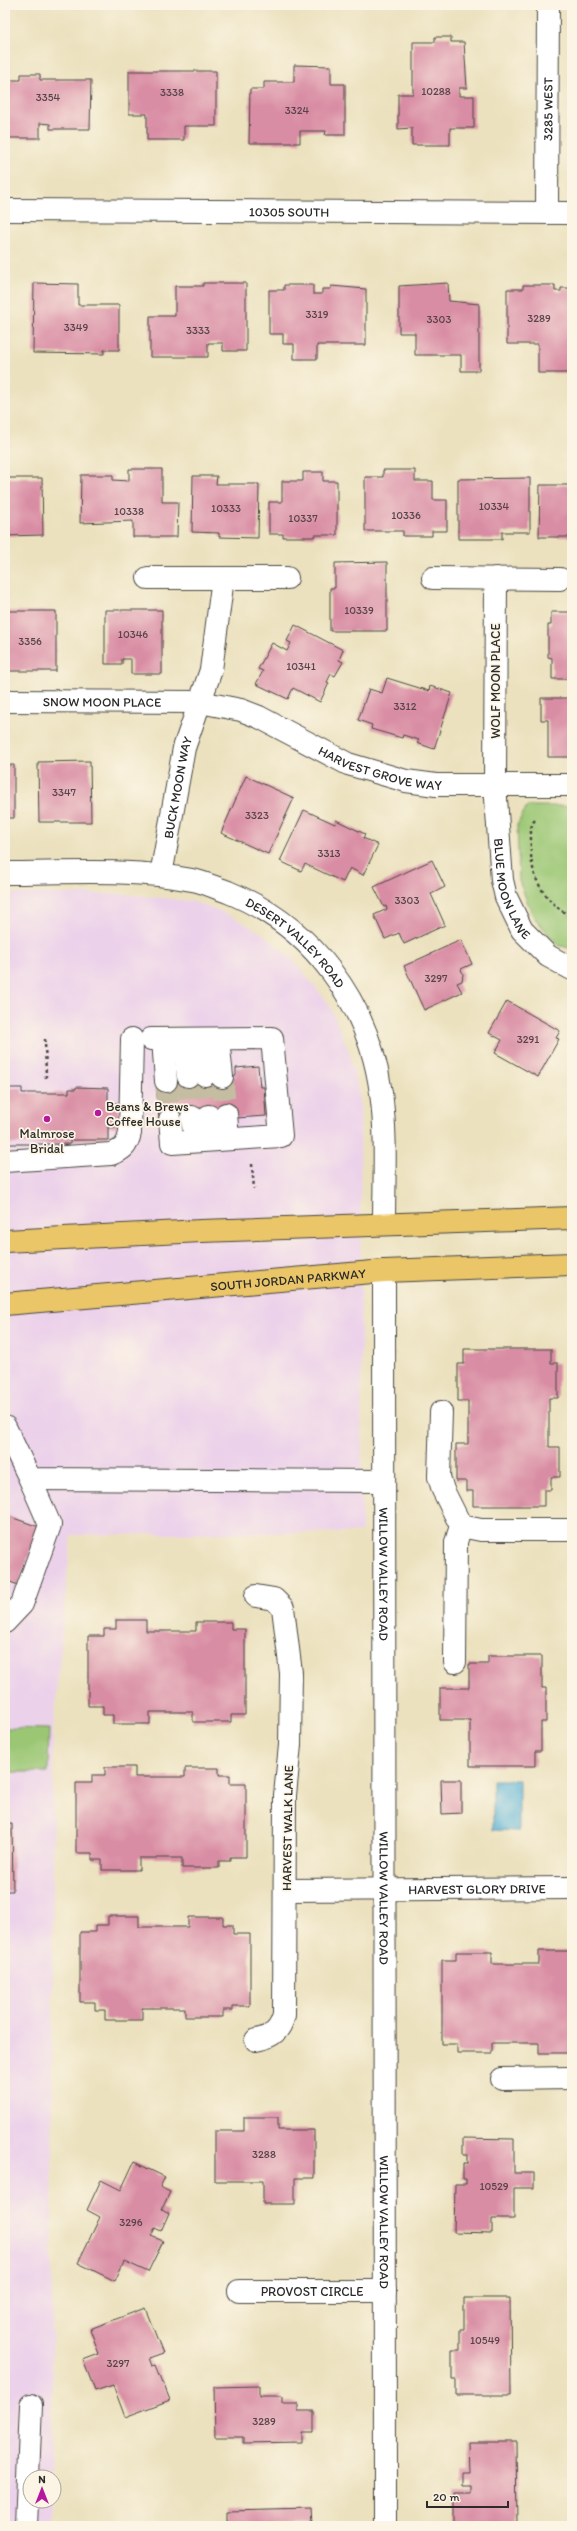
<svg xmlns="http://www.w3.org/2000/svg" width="577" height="2531" font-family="Itim,sans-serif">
<rect width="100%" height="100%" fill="#fcf5e5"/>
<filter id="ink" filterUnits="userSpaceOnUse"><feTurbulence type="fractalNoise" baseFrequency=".025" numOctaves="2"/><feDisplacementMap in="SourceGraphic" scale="8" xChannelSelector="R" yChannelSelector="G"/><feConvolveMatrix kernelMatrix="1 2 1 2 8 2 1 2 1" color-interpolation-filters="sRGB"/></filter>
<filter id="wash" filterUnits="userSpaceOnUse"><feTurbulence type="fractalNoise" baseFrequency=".012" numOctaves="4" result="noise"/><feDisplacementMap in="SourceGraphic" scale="16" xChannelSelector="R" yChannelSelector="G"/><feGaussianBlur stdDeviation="0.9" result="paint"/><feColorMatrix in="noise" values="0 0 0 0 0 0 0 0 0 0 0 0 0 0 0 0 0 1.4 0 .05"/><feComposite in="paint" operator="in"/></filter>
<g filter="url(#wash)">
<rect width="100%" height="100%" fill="#ebe1be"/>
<path fill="#ecd1ea" d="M5,894H122L192,901L233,917L263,934L293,960L329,1004L349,1052L360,1099L362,1532L71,1535L53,1731L52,2477H30V2501H52V2526H5Z"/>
<path fill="#9bc774" stroke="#637950" d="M527,806H572V949L558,945L533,916L519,881L517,825Z
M6,1728L49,1729L48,1772H6Z"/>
<path fill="#59b3d7" stroke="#426f81" d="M493,1780H519V1831L493,1830Z"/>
<g id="blocks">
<path fill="#d98da4" d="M435,37H451V42H464L467,88H459V96H474V128H450V145H412V128L398,129V94H413V42H435Z
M294,65L331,66V84H345V135H325L326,131H300V143H249L250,89H264V82H294Z
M129,71H216V126H184V140H147V114H129Z
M21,74H40V80H91L90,129H50V124L40,123V138H7L5,80H21Z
M34,283L78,284V305H119V350H104V354L33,353Z
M203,283H246V351H223V343H208V357H150V316H175V286H203Z
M448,283L449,301L479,304V371H461V355H415V333H399V286Z
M284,285H313V294H322V289H331V286L366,289V345H317V359H294V344H283V334H269V290H284Z
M523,285H555V291H561V288H572V373H538V344H507V289H523Z
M129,469H162V502H178L177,537H133V521L80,523L81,475H113V480L129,481Z
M383,470H415V481H433V500H447V531H432V536H403V531H365V477H383Z
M303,472H323V481H337V535H314V537H283V534H269V502H282V481H303Z
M193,476H217L216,484H259L258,538L219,537V533L192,532Z
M5,478H42L43,535L5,536Z
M530,478V532H502V539H458V479Z
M540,485H572L571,537H539Z
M387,562V631H330V588H335V563Z
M105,610H162V674H131V659H122V664H105Z
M5,611H56V671H5Z
M551,612H572V679H552V658L548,657V625H551Z
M295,625L343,650L339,660L343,662L335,676L331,674L327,682L329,683L320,702L293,688L288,699L256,684L263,671L258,669L272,643L287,651L291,643L287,641Z
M387,678L429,691L430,686L452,693L434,749L417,743L419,740L403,735L402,738L371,729L372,725L358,720L369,689L382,693Z
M541,698H572V757H548V720H541Z
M90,761L91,822H39L38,762Z
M5,765H14V818H5Z
M246,776L294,798L268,854L221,833Z
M304,810L335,824L336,820L365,834L363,838L378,845L363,875L350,868L343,882L305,864L301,871L280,861Z
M432,860L445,887L431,894L445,925L404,944L399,933L385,939L374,915L387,909L386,906L384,907L374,887Z
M461,940L472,964L461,969L463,974L462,981L457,983L462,992L424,1010L404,966Z
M507,1001L560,1031L556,1038L559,1039L538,1077L495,1053L502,1040L489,1033Z
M258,1066L260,1087H264L266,1116L236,1118V1114L159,1120L156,1082L177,1080V1077L216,1074V1078L236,1076V1068Z
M76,1087L108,1088V1103H119L120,1127H108V1140H70V1144H5V1088H22V1093H69V1089H76Z
M464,1349H551V1363H558V1398H549V1447H560V1477H551V1490H544V1506H473V1491H466V1481H456V1444H468V1401H458V1364H464Z
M5,1515L39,1527L18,1585L5,1580Z
M116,1620H146V1631H196V1622H231V1629H245V1715H231V1722H193V1712H150V1724H113V1715H103V1706H88V1636H104V1629H116Z
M488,1656H542V1688H546V1722H541V1751H535V1766H470V1720H440V1688H469V1664H488Z
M105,1767H135V1777H185V1768H219V1775H230V1784H246V1857H230V1861H219V1868H182V1858H139V1870H102V1860H92V1853H76V1783H92V1775H105Z
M441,1780H461V1813L442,1814Z
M5,1823H12L13,1891H5Z
M108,1916H139V1927H188V1917H223V1925H233V1934H250V2006H233V2010H223V2017H185V2008H142V2020H105V2010H95V2002H80V1932H96V1925H108Z
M539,1951H572V2053H539V2043H492V2053H457V2044H442V1960H456V1952H492V1964H539Z
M244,2117H278V2130H314V2178H295V2204H263V2181H215V2131H244Z
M463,2138L514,2139V2173H534V2188H514V2219H492V2233L454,2232L455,2184H466V2179H463V2164H467V2155H463Z
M134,2162L165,2177L160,2187L170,2192L162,2209L169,2213L161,2231L155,2228L151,2236L163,2241L148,2272L124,2261L115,2281L78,2263L100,2217L87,2210L101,2180L121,2190Z
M464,2298H510L511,2395H456V2380H452V2350H460V2330H464Z
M145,2308L163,2353L149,2358L152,2366L156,2365L170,2400L125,2417L113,2385L95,2391L83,2360L99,2354L90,2329Z
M259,2386V2396H282V2403H298V2411H314V2432H302V2442L243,2443V2437H215L214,2387Z
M468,2442H516L517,2526H454V2493H472V2485H462V2472H469Z
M311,2509L312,2526H228V2511Z"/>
</g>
</g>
<g filter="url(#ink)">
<use href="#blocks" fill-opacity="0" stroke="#484641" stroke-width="1"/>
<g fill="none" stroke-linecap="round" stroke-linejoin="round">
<path stroke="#c5bda1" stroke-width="22" stroke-dasharray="22 11" stroke-linecap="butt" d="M205,1075L209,1116
M188,1076L192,1117
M222,1077L226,1114
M166,1081L170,1119"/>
<defs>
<g id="minor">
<path id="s1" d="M5,210L572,213"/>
<path id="s2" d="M547,213L548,5"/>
<path d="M148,578H287"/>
<path d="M433,578L560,579"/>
<path id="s3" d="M496,578L495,785L502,880L506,897L522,930L548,956L572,969"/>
<path id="s4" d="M5,701L200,702L241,710L259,717L348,764L406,781L436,785H572"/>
<path id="s5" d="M5,873C67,873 131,868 192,880C204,882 216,888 228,892C312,926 369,1003 381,1093C387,1136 384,1181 384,1224"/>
<path id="s6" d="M161,875L184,748L211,670L223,578"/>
<path d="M151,1039L272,1038L281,1136L172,1143L170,1119"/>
<path d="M163,1039L166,1081"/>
<path d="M183,1039L188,1076"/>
<path d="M202,1039L205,1075"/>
<path d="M218,1039L222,1077"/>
<path d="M226,1114L228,1139"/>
<path d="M209,1116L212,1140"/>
<path d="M192,1117L195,1141"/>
<path d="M5,1161L111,1154C123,1150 127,1146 130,1133L132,1039"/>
<path id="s7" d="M384,1271L385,2526"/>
<path d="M441,1412L439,1477L443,1490L461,1526L481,1530H572"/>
<path d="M5,1427L30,1479L384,1481"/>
<path d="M256,1596L274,1599L283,1608L291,1673L290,1745L285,1795L284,2015C280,2031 272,2037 256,2040"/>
<path d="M5,1622L22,1604L50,1525L30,1479"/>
<path d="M455,1662L456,1542L461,1526"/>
<path id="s8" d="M286,1890L572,1888"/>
<path d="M502,2079L572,2078"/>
<path id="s9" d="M239,2291H385"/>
<path d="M26,2526L31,2405"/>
</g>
<g id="major">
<path d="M5,1241L201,1231L572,1218"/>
<path id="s10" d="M5,1304L384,1271L572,1264"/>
</g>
</defs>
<use href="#minor" stroke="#484641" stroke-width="24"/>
<use href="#major" stroke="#484641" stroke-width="24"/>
<path stroke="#484641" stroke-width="2.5" stroke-dasharray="3 3" stroke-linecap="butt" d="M535,820C530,825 531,833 531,840C529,873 540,897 568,915L572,914
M45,1039L46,1079
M252,1164L254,1189"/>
<use href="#minor" stroke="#fff" stroke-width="22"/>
<use href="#major" stroke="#eac669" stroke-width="22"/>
</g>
</g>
<g fill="#b5179e" stroke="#fcf5e5" stroke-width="1.5">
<circle cx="98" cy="1113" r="4"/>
<circle cx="47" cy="1119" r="4"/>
</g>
<g text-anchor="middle" stroke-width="3.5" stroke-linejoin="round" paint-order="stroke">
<g font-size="11" fill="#564449">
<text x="436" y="95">10288</text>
<text x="172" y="96">3338</text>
<text x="48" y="101">3354</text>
<text x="297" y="114">3324</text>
<text x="317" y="318">3319</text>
<text x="539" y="322">3289</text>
<text x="439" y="323">3303</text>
<text x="76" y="331">3349</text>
<text x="198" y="334">3333</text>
<text x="494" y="510">10334</text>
<text x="226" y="512">10333</text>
<text x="129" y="515">10338</text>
<text x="406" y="519">10336</text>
<text x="303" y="522">10337</text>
<text x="359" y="614">10339</text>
<text x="133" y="638">10346</text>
<text x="30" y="645">3356</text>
<text x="301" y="670">10341</text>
<text x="405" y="710">3312</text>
<text x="64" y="796">3347</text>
<text x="257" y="819">3323</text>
<text x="329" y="857">3313</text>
<text x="407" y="904">3303</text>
<text x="436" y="982">3297</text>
<text x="528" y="1043">3291</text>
<text x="264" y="2158">3288</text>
<text x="494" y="2190">10529</text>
<text x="131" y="2226">3296</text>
<text x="485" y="2344">10549</text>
<text x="118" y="2367">3297</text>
<text x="264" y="2425">3289</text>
</g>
<g font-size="13" fill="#2b2b2b" stroke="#fcf5e5">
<text dy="5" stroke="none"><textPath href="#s2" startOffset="104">3285 WEST</textPath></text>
<text dy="5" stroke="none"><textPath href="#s1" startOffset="284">10305 SOUTH</textPath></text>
<text transform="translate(495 681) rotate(-90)" y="5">WOLF MOON PLACE</text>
<text dy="5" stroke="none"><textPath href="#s4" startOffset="97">SNOW MOON PLACE</textPath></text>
<text dy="5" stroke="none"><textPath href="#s4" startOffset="389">HARVEST GROVE WAY</textPath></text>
<text dy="5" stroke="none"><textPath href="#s6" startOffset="89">BUCK MOON WAY</textPath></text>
<text dy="5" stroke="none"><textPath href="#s3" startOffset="313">BLUE MOON LANE</textPath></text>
<text dy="5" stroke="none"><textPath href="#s5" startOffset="311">DESERT VALLEY ROAD</textPath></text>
<text dy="5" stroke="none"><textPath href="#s10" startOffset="284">SOUTH JORDAN PARKWAY</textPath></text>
<text dy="5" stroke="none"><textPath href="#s7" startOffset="303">WILLOW VALLEY ROAD</textPath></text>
<text transform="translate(287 1828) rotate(-89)" y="5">HARVEST WALK LANE</text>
<text dy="5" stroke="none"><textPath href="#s8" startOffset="191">HARVEST GLORY DRIVE</textPath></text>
<text dy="5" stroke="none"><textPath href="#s7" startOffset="627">WILLOW VALLEY ROAD</textPath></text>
<text dy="5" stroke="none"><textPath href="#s7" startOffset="951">WILLOW VALLEY ROAD</textPath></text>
<text dy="5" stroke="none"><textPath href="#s9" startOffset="73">PROVOST CIRCLE</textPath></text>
</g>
<g font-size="13" fill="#2b2b2b" stroke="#fcf5e5" text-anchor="start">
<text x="106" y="1111">Beans &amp; Brews<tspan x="106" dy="15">Coffee House</tspan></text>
<text x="47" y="1138" text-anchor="middle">Malmrose<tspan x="47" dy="15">Bridal</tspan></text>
</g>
</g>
<rect width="577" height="2531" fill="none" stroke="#fcf5e5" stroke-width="20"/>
<g transform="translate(42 2489)"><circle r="19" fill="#fcf5e5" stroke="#a8a49b"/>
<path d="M0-3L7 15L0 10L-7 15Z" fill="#b5179e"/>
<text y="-6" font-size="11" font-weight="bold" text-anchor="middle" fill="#2b2b2b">N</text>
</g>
<path d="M427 2501v6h81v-6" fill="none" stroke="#2b2b2b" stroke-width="2"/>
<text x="433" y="2501" font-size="12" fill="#2b2b2b" stroke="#fcf5e5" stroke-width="3" paint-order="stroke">20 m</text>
</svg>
